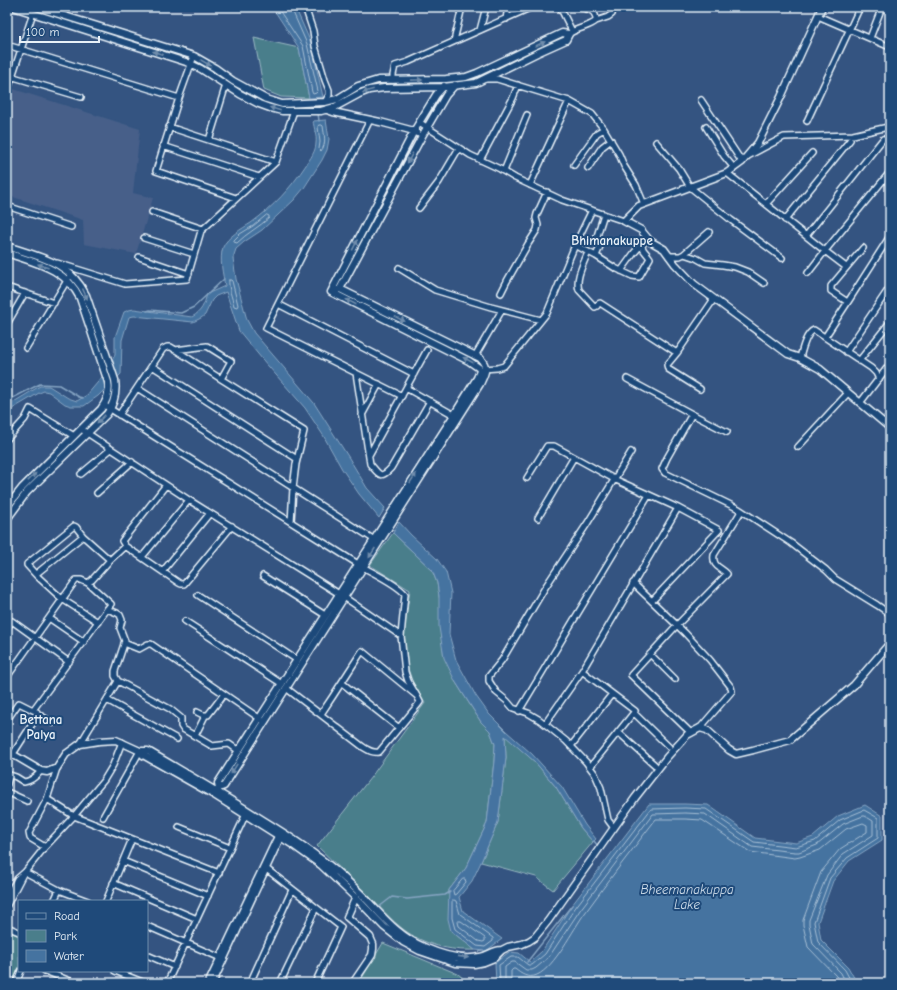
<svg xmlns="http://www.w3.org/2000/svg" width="897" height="990" font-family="'Comic Neue',sans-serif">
<rect width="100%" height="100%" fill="#345481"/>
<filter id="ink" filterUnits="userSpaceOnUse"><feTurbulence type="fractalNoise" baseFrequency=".025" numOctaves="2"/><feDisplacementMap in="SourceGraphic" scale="8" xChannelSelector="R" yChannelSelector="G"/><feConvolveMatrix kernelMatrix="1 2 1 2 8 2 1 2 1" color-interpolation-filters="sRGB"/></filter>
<g filter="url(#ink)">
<path fill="#465f89" d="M296,7H323L319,15L298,12Z
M7,87L140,129L133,193L153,198L136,254L84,244L83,220L7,195Z"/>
<path fill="#4a7e8b" stroke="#99b8c2" d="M254,38L299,48L309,98L281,97L264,90Z
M393,533L432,570L437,583L439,596L455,681L481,722L490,731L495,744L494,761L487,823L466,868L449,890L451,931L475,950C450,951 424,945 403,929C391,920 381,908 370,897C352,880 335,863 317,846L371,777L425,703L414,686L407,666L404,632L410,590L370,565Z
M505,735L535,762L556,787L564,800L581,828L593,842L553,890L536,877L481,862L498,822L506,758Z
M7,928L19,934V969L13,981L7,979Z
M383,943L458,974L469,983H359Z"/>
<path fill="#4573a0" stroke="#86a5c3" d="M272,7H295L311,43L323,97L309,98L299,48Z
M326,120L329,139L327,150L322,160L304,188L294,200L262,230L244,242L236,249L233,258L236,279L247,320L254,333L285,369L314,403L349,458L367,488L385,508L379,518L359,494L342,469L323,435L305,408L262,359L239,331L226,292L216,296L212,300L205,315L201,318L193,322L134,316L129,317L122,340L121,374L98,396L84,406H71L65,404L49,392L44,391L39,393L7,412V406L40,386H49L68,398L77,401L87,395L103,376L115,355V337L124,312L129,310L134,309L192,317C202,311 204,305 207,294L225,286C223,274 219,260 223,247C227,237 243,228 251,223C273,207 291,188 306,165C310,159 316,151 316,143C317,136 314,128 313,121Z
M399,522L411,535L437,559L446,572L451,593L449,634L456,660L476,696L489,714L506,731L532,754L562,787L585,825L596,839L593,842L581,828L564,800L556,787L535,762L505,736L506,758L498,822L481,862L472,881L459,897L463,911L502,939L486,951L475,950L451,931L448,919L449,890L466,868L487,823L494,761L495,744L490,731L481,722L455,681L444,658L439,627V596L437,583L432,570L393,533Z
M649,804H685L708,805L755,838L796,843L813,837L838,816L865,805L882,816V840L849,861L833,881L818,922L821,940L848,967L857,983H496L495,963L509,952L519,953L530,962L542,951L572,905Z"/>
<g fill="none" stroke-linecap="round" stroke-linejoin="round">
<path stroke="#a7bfd5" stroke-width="1" d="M277,7L303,46L312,92L313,94L316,93L318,91L307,44L292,10V7
M319,125H322L323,126C324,134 327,144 321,151L319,149L320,142L318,127Z
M267,215L269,216V218C259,227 247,233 237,243L234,242V240L240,234L253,226Z
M229,280H231L232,281L238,305L237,307L234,306C232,297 228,288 229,280Z
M463,879H465L466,882L456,894L454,895L453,891Z
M454,900L456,901L460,914L493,938V941L485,947L477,946L455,929L452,918V902Z
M459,921H461L485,938V941L483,942L478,941L459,926L458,922Z
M500,983L499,965L511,957H518L528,965H532L545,954L575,908L651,809L685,808L706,809L754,842L796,847L815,841L840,820L864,810L878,818V838L847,858L830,878L814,922L818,942L845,970L852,983
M505,983V967L512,962H515L526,970H532L536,968L549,957L580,910L653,814L685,813L705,814L752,847L795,852H799L817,845L843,824L863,816H865L873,821V835L843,854L827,875L809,920V924L813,944L841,973L846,983
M511,983V971L513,969H515C521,974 528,979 537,975C555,967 573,929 585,913C608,881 632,850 656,819H685L702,820L750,852L795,858L800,857L820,850L846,829L863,823L867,825V832L840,849L821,872L803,920V925L808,947L836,976L840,983"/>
<path stroke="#86a5c3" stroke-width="1.5" d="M318,113L319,121
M147,311L150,310L181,313L194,307L224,279
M7,401L40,384L59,385L79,397L83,398
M594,841L598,846
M379,907L392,897L407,899L445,895L450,892
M527,962L572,905"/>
<defs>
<path id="minor" d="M305,7L313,31L315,46L325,80L329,90V95L325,102
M560,7L572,31
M818,16L890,47
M506,19L508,7
M596,21L608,17L612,14
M480,30L486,7
M569,34C576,28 590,27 596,21C596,10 590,10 580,7
M870,38L882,7
M454,41L462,7
M7,45L179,98
M194,56L179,98L156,171L236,198
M7,75L81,97
M485,79H497L569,101L592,114L604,129L619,154L624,166L636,185L644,204
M393,80V75L395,66L408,62L532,7
M8,89L33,13
M701,100L742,162
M370,120L266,328L402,396
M807,121L860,7
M419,122L470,155L500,169L515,178L562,200L624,221
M169,127L276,162
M706,127L724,156L734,168
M209,140L226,85
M656,142L679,169L690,187L731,220L782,258
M163,146L259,177
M748,156L784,137L853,135L888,127H890
M480,160L513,98L518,85
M574,165L597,133L604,129
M588,168L602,147L611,140
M504,171L527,115
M727,173L825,251L846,267
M530,185L569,101
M766,204L812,153
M7,206L71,227
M419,208L439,182L459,148
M152,212L203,229
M785,220L850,140
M806,236L883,139
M144,238L194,254
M575,245L596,256L615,268L632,276L639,277L650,258C642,247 639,249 647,237
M588,252C584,263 575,278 579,290L595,307L597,306L598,304L600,303L677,353
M684,254L709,232
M596,256L601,244L597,236L604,214
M669,256H680L684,254L696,258L705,263L723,265L735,267L748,272L764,283
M139,257L189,274
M57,263L125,284L187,279L201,231L276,162L294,111
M399,268L435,290L491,307L541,320
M621,271L634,253L641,245
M808,273L825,251L890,172
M7,287L54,303
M501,293L507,281L528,244L537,230L538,225L536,218L537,214L547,192
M278,304L414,374
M846,305L890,236
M7,324L25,293
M825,337L846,305V301L831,291V286L863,248
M26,348L71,274
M175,350L207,346L231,361L221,379
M846,352L890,287
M475,356L502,310
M800,358C802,350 806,333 814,330L871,368L876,373L879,379
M859,361L890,322
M152,366L297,459
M483,369L497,368L504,366L547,313L575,245L592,210
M356,373L370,464C379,474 380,480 391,468L430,401
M627,379L692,414
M137,388L163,349L167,347H171L221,379L304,431L296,464L293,488L291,522
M406,388L454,415
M700,389L668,369L667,365L677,353L714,299
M860,403L890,364
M104,405L358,564
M119,415L137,388L373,539
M362,415L379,384
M81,429L189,500L344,597L401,636L405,672L408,681L417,696
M7,439L25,419L30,409L74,436
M798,447L848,393
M369,455L427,350
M81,474L111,449
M527,478L547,446H554L614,479L678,508L719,530L652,601
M97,493L132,462
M739,509L791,543L826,570L835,579L877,605L890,614
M538,518L574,457
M83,536L76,527L74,526L27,564V565L37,576L62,599L98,622
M125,546L179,583L181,584H184L232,526
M142,557L189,500
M363,567C375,574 397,584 405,594L401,636
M163,571L210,513
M36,574L83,536L110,560
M263,576L325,615
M633,583L685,633L710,660L731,687L732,691L700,728
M198,595L297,660
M49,618L84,642
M185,621L282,684
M7,628L12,621L69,662
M124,643L139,649L148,644H151L262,720
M650,654L675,679
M582,671L635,711L590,767
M7,677L76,580H81L88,583L92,580L110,560L125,546L122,541L166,485
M118,681L170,709L181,718V726L183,729L212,746L229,744L239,751
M342,683L399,728
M286,688L363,747C368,750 372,753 379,752L417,706L420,702L417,696L362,651L333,696L321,714
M107,700L177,739
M519,711L649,495
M197,712L203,715H208L224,694
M634,713L669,747
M38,714L53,723
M7,720L18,704L19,703L33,710
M545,724L582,671L678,508
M618,732L655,765
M691,733L631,675L677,625L727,574C721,567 712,567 714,555L740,513L739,509L665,473L662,469L667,458L692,414L727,432
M195,736L205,716
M80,744L118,681L115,676V671L125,641L120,628L122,620L120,615L117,613L107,609
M571,746L612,694
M13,754L38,715L37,712L33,710L111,604L88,583
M7,784L9,777L10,775L16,777L24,782C31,781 36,777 41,771
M7,792L27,801
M47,799L74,816L219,873
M103,817L140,751
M179,827L230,848
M614,828L608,820L601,788L595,774L586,762L566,741L540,720L528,713L513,708L507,701L496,692L489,681V676L502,660L546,586L587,524L631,452
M45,847L30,838L29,833L47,799L57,768
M123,861L208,896
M264,867L341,927L315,983
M25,872L59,890L88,901
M113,883L197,919
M7,897L17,879L25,872L45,847L74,816L104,780L113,765L122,742
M54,901L59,890
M106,901L132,839
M7,905L23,874
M147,926L223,959
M7,927L19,932
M147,955L175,967
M45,971L75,983
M115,971L145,983
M7,982L9,983
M16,983L21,971
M167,983L245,816
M208,983L278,835
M213,983L281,837
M250,983L292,890
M280,983L316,908"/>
<path id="tertiary" d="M13,7L186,62L201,69L240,94L259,104L270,108L282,111H321L335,107L359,94L369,90L384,88L443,87L476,83L537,53L566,40L569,34L562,33L477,73L466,77L446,79L378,80L358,86L337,99L325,102L282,104L266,99L233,81L215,68L194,56L36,7
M822,7L781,97L758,143L742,162L727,173L639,206L624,221L641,230L650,241L664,249L675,264L694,284L788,354L800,358L820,369L890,428
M327,110L333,112L380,122L414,131L417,133
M7,246C39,257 69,261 86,295L115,380C117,393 114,404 107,414L27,492L7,519
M7,253C36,263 65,268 80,298L108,382C110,392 107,401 101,409L22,488L7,507
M340,289L422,136L446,95L455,85
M331,292L414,131L436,95L444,86
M7,751L41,771L47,772L57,768L66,754L80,744L99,741L116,740L140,751H148C184,772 220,793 255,815C276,828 298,841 318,857C334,868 348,881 362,895C381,914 397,936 424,947C440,954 462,961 480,957C488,956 493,950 502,950
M140,751L143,755L214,795L293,845L321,865L359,901L384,927L403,942L420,951L455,963L474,964L484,962L494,958L502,950L508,947L522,944L529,941L535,937L548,921L635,798L667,757L687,735L700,728L707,730L729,750L736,754L753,750L790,740L854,685L890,643
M219,788L224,786L480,384C485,373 489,368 480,358L340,289L331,292
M217,790L219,788L218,783L454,415L477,378L480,371L479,368L469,361L331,292
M353,983L372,955L373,949V944L370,937L347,917L356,897"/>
</defs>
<use href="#minor" stroke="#e8f1f8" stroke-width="8"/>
<use href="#tertiary" stroke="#e8f1f8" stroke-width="9"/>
<use href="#minor" stroke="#1f4a7a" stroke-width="5"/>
<use href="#tertiary" stroke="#1f4a7a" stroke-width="6"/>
</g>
<defs><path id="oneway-solid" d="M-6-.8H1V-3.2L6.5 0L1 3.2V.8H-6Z"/></defs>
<g fill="#6f8dac">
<use href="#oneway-solid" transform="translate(540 44) rotate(-25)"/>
<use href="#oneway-solid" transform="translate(158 53) rotate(-162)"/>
<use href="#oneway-solid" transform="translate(206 63) rotate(30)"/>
<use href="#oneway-solid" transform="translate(417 80) rotate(-1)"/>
<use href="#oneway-solid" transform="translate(368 91) rotate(163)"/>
<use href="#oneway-solid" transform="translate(275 109) rotate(-163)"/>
<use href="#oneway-solid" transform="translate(410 158) rotate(118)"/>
<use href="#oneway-solid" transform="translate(355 245) rotate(-63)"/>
<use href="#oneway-solid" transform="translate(43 266) rotate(-160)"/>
<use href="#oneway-solid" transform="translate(85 294) rotate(66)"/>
<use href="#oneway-solid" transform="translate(351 302) rotate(-153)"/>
<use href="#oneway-solid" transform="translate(400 319) rotate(26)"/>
<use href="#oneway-solid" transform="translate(468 360) rotate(-152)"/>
<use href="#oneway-solid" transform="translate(101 419) rotate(135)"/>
<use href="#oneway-solid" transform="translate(32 477) rotate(-45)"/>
<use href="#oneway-solid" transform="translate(413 478) rotate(-57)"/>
<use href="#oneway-solid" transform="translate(372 553) rotate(123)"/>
<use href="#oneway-solid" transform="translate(234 769) rotate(122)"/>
<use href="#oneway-solid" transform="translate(463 957) rotate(7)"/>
</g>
</g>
<g text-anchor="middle" stroke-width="4" stroke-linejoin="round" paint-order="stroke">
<g font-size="13" font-weight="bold" fill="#e8f1f8" stroke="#1f4a7a">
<text x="612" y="245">Bhimanakuppe</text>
<text x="41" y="724">Bettana<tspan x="41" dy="15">Palya</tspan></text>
</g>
<g font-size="13" font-style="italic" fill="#d0deeb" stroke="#1f4a7a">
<text x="687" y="894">Bheemanakuppa<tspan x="687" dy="15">Lake</tspan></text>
</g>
</g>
<rect width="897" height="990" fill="none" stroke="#1f4a7a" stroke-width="24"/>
<rect x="12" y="12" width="873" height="966" fill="none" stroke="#e8f1f8" stroke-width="1.5" filter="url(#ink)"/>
<rect x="18" y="900" width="130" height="72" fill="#1f4a7a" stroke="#6f8dac"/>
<rect x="26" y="913" width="20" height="6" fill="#1f4a7a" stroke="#6f8dac"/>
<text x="54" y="920" font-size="12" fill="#e8f1f8">Road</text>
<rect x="26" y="930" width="20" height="12" fill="#4a7e8b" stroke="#6f8dac"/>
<text x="54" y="940" font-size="12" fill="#e8f1f8">Park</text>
<rect x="26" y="950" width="20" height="12" fill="#4573a0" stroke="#6f8dac"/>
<text x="54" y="960" font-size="12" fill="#e8f1f8">Water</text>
<path d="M20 36v6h79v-6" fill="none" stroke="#e8f1f8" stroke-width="2"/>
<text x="26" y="36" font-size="12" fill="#e8f1f8" stroke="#1f4a7a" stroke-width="3" paint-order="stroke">100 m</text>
</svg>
